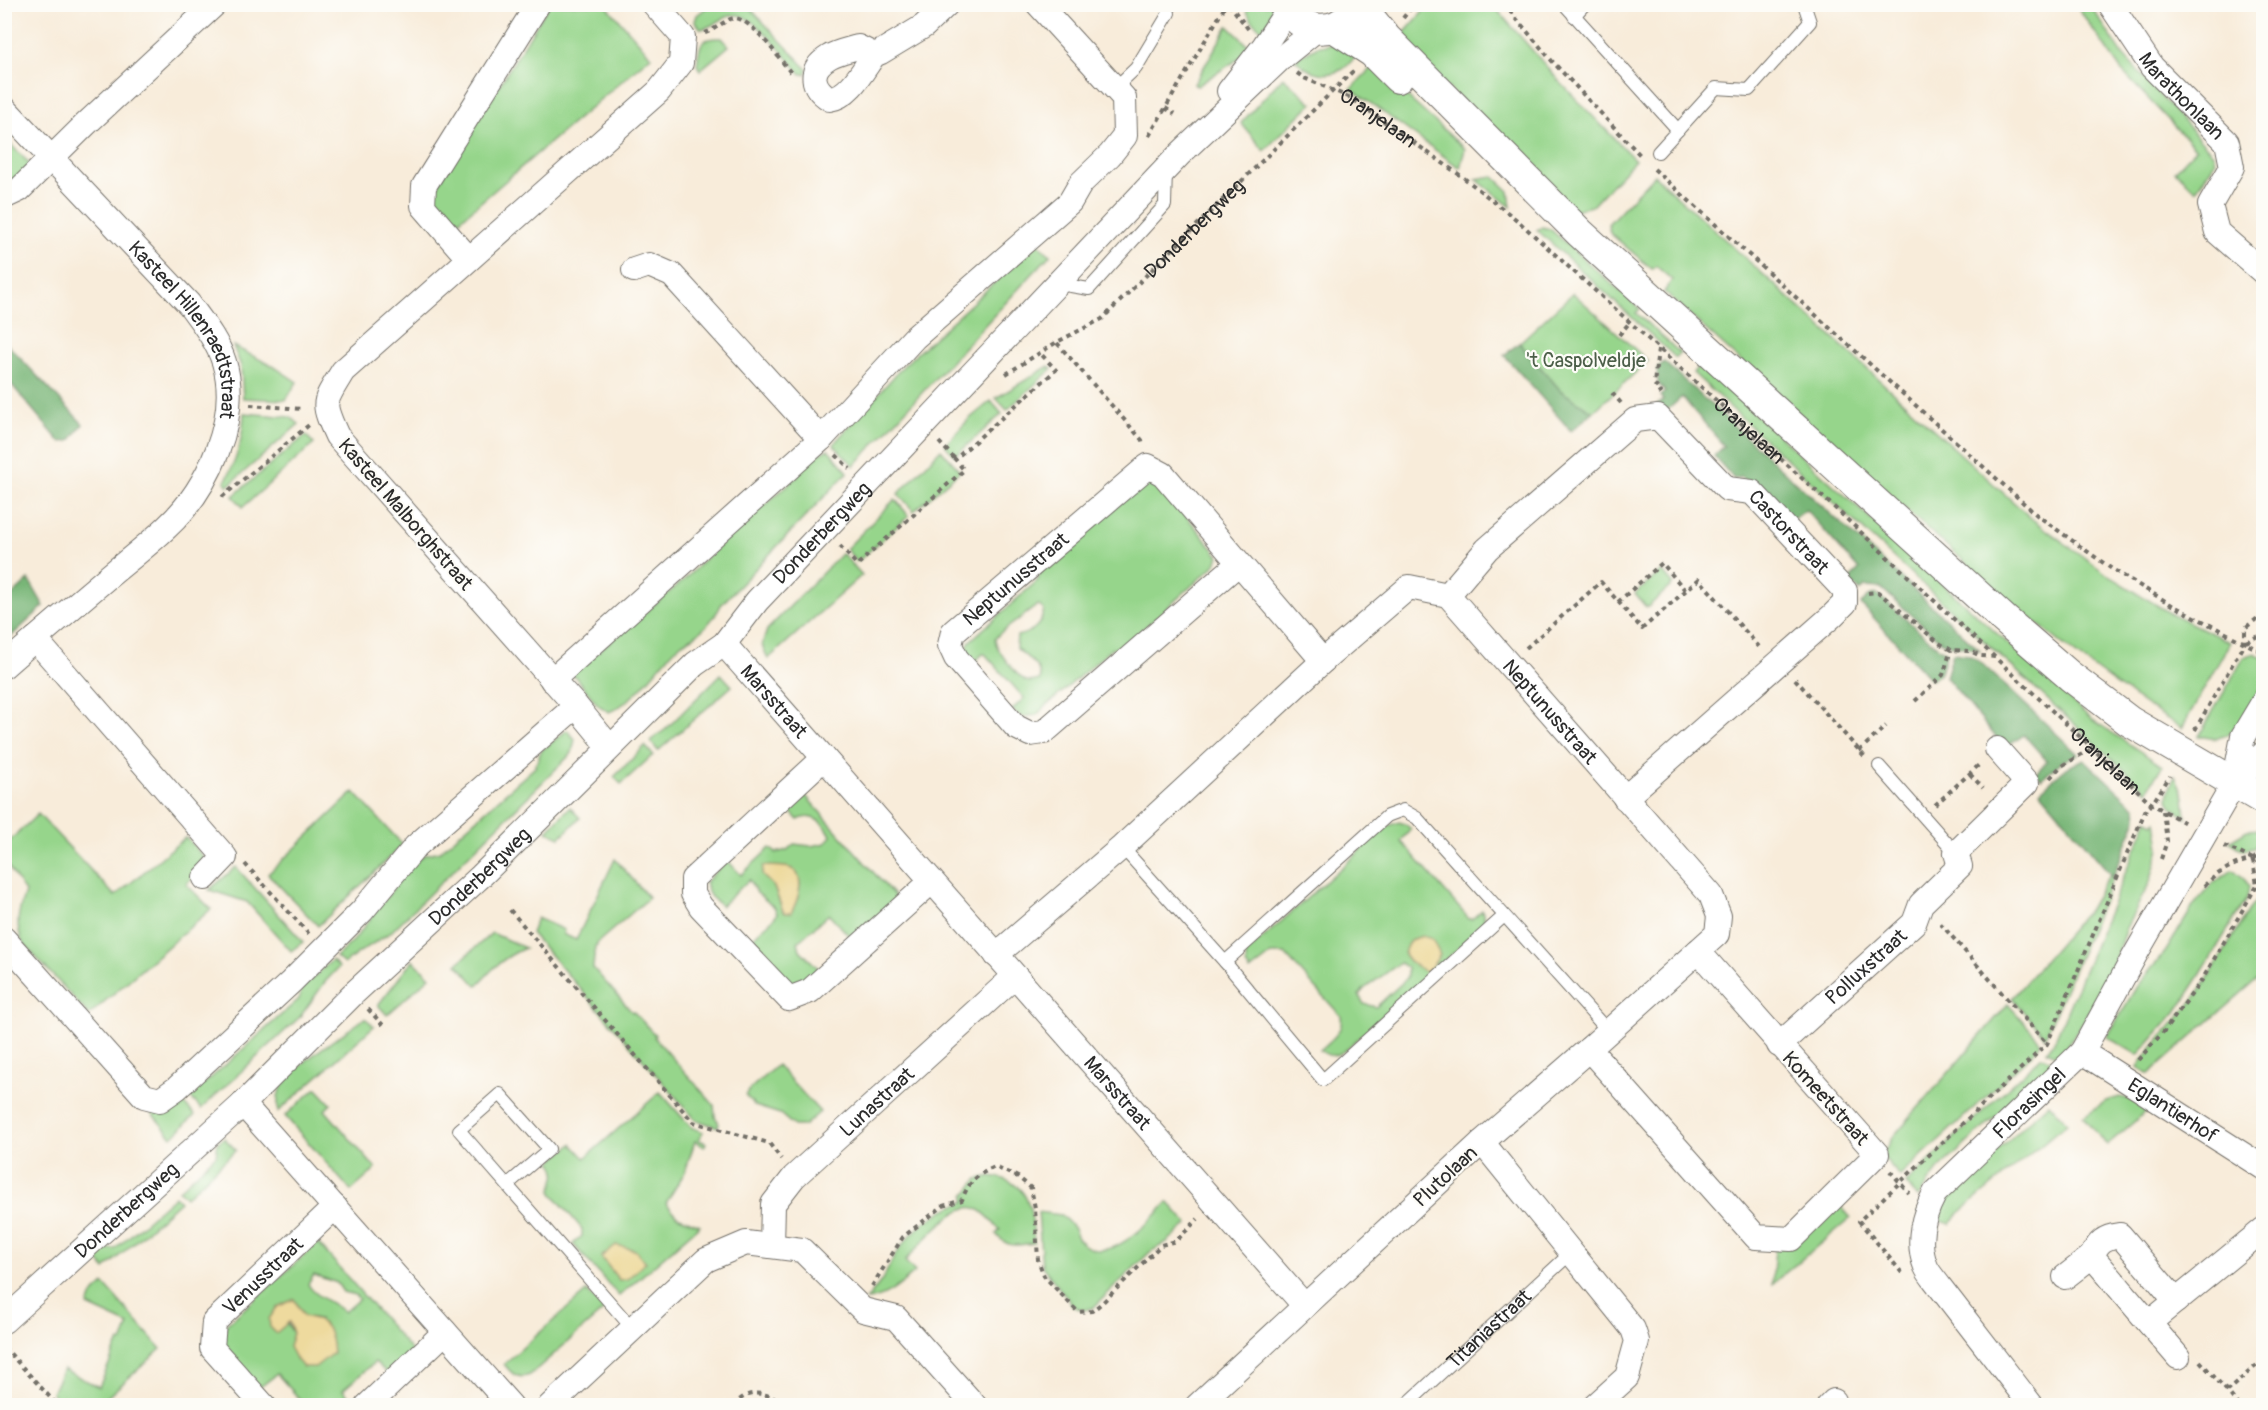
<svg xmlns="http://www.w3.org/2000/svg" width="2268" height="1410" font-family="Pangolin,sans-serif">
<rect width="100%" height="100%" fill="#fdfcf7"/>
<filter id="ink" filterUnits="userSpaceOnUse"><feTurbulence type="fractalNoise" baseFrequency=".0167" numOctaves="2"/><feDisplacementMap in="SourceGraphic" scale="12" xChannelSelector="R" yChannelSelector="G"/><feConvolveMatrix kernelMatrix="1 2 1 2 8 2 1 2 1" color-interpolation-filters="sRGB"/></filter>
<filter id="wash" filterUnits="userSpaceOnUse"><feTurbulence type="fractalNoise" baseFrequency=".008" numOctaves="4" result="noise"/><feDisplacementMap in="SourceGraphic" scale="24" xChannelSelector="R" yChannelSelector="G"/><feGaussianBlur stdDeviation="1.35" result="paint"/><feColorMatrix in="noise" values="0 0 0 0 0 0 0 0 0 0 0 0 0 0 0 0 0 1.4 0 .05"/><feComposite in="paint" operator="in"/></filter>
<g filter="url(#wash)">
<rect width="100%" height="100%" fill="#f8ecda"/>
<path fill="#96d58b" stroke="#60805b" stroke-width="1.5" fill-rule="evenodd" d="M549,5H606L651,56L454,225L436,210L435,189Z
M710,5H747L807,69L806,74H801C788,60 754,13 735,15C722,16 714,27 701,29L695,21L697,15Z
M1245,5H1275L1264,32C1255,24 1247,17 1245,5Z
M1429,5H1493L1559,81L1635,160L1592,206L1575,210L1398,40Z
M2076,5H2090L2124,56L2214,155L2215,162L2196,190L2175,171L2196,149L2121,70Z
M1228,26L1250,47L1246,54L1197,86L1194,84Z
M722,38L729,46L700,70L697,65C700,45 698,37 722,38Z
M1334,43L1356,56C1351,61 1347,68 1341,70C1324,78 1307,72 1295,59L1316,47Z
M1373,66L1465,149L1460,168L1351,89Z
M1283,77L1312,103L1264,151L1241,123Z
M4,138L33,167L4,188Z
M1654,175L2032,519L2108,575L2168,612L2230,642L2182,728C2079,665 1994,588 1904,508C1824,436 1744,364 1664,292L1672,280L1656,266L1652,269L1610,233L1608,224Z
M1493,176L1509,191L1511,207L1476,179Z
M1542,227L1550,229L1640,309L1636,313L1680,353L1676,358L1537,230Z
M1038,243L1050,255L854,466L834,445L836,441L904,365Z
M1573,293L1648,361L1593,412L1561,391L1519,343Z
M233,346L273,366L297,382L286,400L243,398L241,366Z
M1700,364L2090,718L2162,766L2147,791L1693,373Z
M1049,366L1052,369L1007,410L996,398Z
M991,401L1002,414L955,456L945,445L969,419Z
M244,413L290,417L299,424L228,486L225,482C237,459 243,439 244,413Z
M306,435L314,444L243,507L233,496Z
M828,449L848,472L721,605C716,616 704,630 693,637C689,639 685,641 681,644C659,663 636,702 609,712L598,705L572,673L684,580L723,541L798,476L800,465Z
M941,449L960,471L914,511L898,494Z
M1150,479L1157,480L1219,556L1215,565L1123,647L1111,649L1036,715L1022,717L1012,710L1024,698L985,654H983L972,664L966,651L969,642L1038,580L1041,568ZM1038,605L1044,610C1041,626 1033,632 1017,636L1016,648C1026,657 1042,666 1040,680C1035,681 1031,683 1026,681C1017,676 995,649 995,639L999,634Z
M895,499L909,516L857,562L846,549Z
M842,553L862,575L768,659L762,645L767,630Z
M1662,571L1673,584L1648,607H1646L1635,594Z
M2255,653L2263,658V685L2240,724L2227,735L2215,739L2199,736L2244,657Z
M721,674L732,686L658,751L650,741L666,729Z
M567,730L575,739L572,753L390,933L358,953L344,964L336,957L354,940L405,873L424,855L440,851L535,767L541,751Z
M645,746L653,755L621,784L614,777Z
M2175,776L2184,797L2186,817C2165,804 2164,800 2175,776Z
M354,792L403,845L318,926L268,874Z
M804,794L898,900L853,940L829,914L798,942L800,950L819,969L820,975L791,986L751,944C753,932 771,925 777,914L775,908L757,893L749,880L721,906L710,896L705,883L727,860L741,875L770,848L776,853L787,850L794,844L811,846L826,843L831,836C826,824 812,812 798,820L786,807L792,800L794,802ZM800,884L792,911H783L774,887Z
M570,807L580,818L560,837L547,831Z
M38,814L115,896L186,837L208,862L186,884L211,909L89,1015L23,943C14,924 19,911 25,892L5,862V845Z
M2148,819L2153,824L2156,821L2160,848L2150,882L2126,928L2111,970L2087,1016L2060,1057L2047,1051L2054,1042Z
M1399,822L1405,824L1411,829L1401,841L1469,919H1472L1482,910L1485,921L1483,926L1344,1051C1335,1057 1328,1057 1320,1050C1331,1040 1344,1032 1341,1016L1285,954H1272L1250,971L1246,965V953L1388,826ZM1400,963L1407,968V977L1403,982L1376,1007L1364,1004L1359,995L1364,989Z
M2263,829V838L2254,848L2243,850L2229,841L2247,830Z
M615,859L649,898L597,943V946H595L593,968L632,1012L633,1011L655,1035L654,1037L714,1105L715,1116L719,1124L718,1127L696,1120L531,933L537,918L564,930L563,934L576,940Z
M236,867L303,942L291,951L247,902L209,890Z
M2233,870L2244,878L2249,886L2247,898L2199,977L2176,1012L2138,1055L2107,1037L2137,986L2166,951L2194,905L2211,885Z
M2109,875L2113,877L2045,1037L2012,998L2089,909Z
M2262,897L2263,974L2149,1074L2138,1067C2153,1044 2174,1025 2191,1003C2214,972 2232,937 2252,905Z
M492,933L525,948C502,958 493,968 477,986L457,964Z
M332,960L339,967L325,982L300,1017L201,1109L185,1091L189,1088L205,1083L299,999L302,988Z
M413,960L430,977L387,1015L378,1005Z
M2008,1004L2041,1042L2033,1053L1900,1176L1882,1156L1892,1138Z
M365,1018L374,1026L278,1112C278,1106 277,1098 279,1093C289,1066 342,1036 365,1018Z
M2042,1056L2055,1062L1939,1169L1918,1197L1906,1183Z
M777,1065L820,1112L804,1126H794L780,1114L755,1106L746,1096L750,1089Z
M316,1088L331,1104L325,1110L376,1169L351,1191L285,1116Z
M660,1092L691,1127L703,1132L699,1140L706,1143L704,1147L695,1141L685,1172L666,1203L677,1216L700,1225L619,1296L573,1244L582,1236V1229L552,1193C551,1180 562,1173 551,1162L572,1144L585,1158Z
M2120,1097L2133,1100L2148,1110L2107,1145L2083,1117L2106,1101Z
M178,1098L195,1115L172,1137L141,1101Z
M2049,1103L2067,1123L1957,1215L1951,1224L1936,1220L1946,1198Z
M224,1138L236,1150L186,1197L179,1190L216,1155L218,1142Z
M991,1176C1031,1182 1032,1210 1034,1243C1016,1245 1008,1249 996,1234L1000,1230C993,1223 984,1210 975,1208C953,1203 919,1247 905,1261L915,1272C900,1285 886,1299 866,1300C872,1293 878,1286 883,1278C888,1270 891,1261 896,1254C911,1230 938,1209 965,1202V1195L978,1179Z
M175,1196L180,1201L105,1269L99,1262L98,1253L101,1250L115,1249Z
M1168,1202L1188,1224L1167,1242L1150,1252L1093,1308L1083,1310L1074,1307L1042,1266L1038,1212L1061,1215C1065,1219 1071,1224 1074,1229C1077,1235 1077,1239 1083,1244C1110,1266 1151,1221 1168,1202Z
M1837,1202L1851,1218L1772,1284L1775,1250Z
M318,1243L417,1357L389,1375L375,1362L343,1390L356,1405H305L277,1374L259,1388L222,1348L226,1325ZM314,1275L337,1283L343,1292L355,1295L359,1299L344,1312C334,1303 314,1296 308,1284ZM283,1305L304,1316L319,1319L293,1333L277,1307Z
M104,1284L161,1349L103,1401L102,1405H63L52,1393L63,1369L99,1387L119,1341L122,1342L129,1325L88,1306L92,1295Z
M587,1291L604,1310L530,1375C517,1380 511,1373 504,1364Z"/>
<path fill="#78b677" stroke="#527051" stroke-width="1.5" d="M4,341L83,424L70,441L60,442L5,377Z
M1519,343L1561,391L1593,412L1571,431L1504,355Z
M1664,362L1981,651C1968,646 1955,647 1942,642L1881,588L1865,587L1860,591L1850,581L1851,578L1859,570L1806,510L1788,523L1781,521L1741,477L1734,479L1714,456L1724,446L1682,397L1664,413L1657,405L1663,400L1660,396L1665,392L1658,383L1657,368Z
M29,580L44,606L5,642V602Z
M1877,594L1938,647L1947,652L1941,672L1931,680L1861,604L1871,595Z
M1953,653L1969,655L1978,660L2078,754L2060,763L2042,779L2036,773L2047,761L2024,735L2009,745L2000,742L1946,677Z
M2084,759L2136,808L2137,818L2113,877L2040,791L2063,770Z"/>
<path fill="#eeda9e" stroke="#8c8264" stroke-width="1.5" d="M763,866C772,867 785,865 792,869C807,877 797,902 791,913H785L783,911L774,887L762,875Z
M1423,936L1432,939L1440,955L1427,973L1409,961L1404,954C1407,942 1410,939 1423,936Z
M616,1245L635,1250L646,1262L627,1279L619,1280L601,1257Z
M294,1299L304,1316C328,1321 331,1329 333,1353L315,1367H303L295,1358L289,1347L293,1333L289,1322L276,1333L270,1327L269,1319L277,1307Z"/>
</g>
<g filter="url(#ink)">
<g fill="none" stroke-linecap="round" stroke-linejoin="round">
<defs>
<g id="service">
<path d="M1564,4L1678,130"/>
<path d="M1574,16L1585,4"/>
<path d="M1115,88L1136,68L1169,13"/>
<path d="M1658,152L1716,88L1749,90L1810,22L1804,4"/>
<path d="M1059,284L1089,289L1165,205L1166,170"/>
<path d="M1879,766L1956,853"/>
<path d="M1122,847L1225,962L1323,1080L1504,916"/>
<path d="M1225,962L1387,816L1403,810L1417,818L1608,1031"/>
<path d="M507,1185L549,1149L500,1094L459,1130L633,1329"/>
<path id="s3" d="M1405,1406L1572,1252"/>
</g>
<g id="minor">
<path id="s4" d="M2110,4L2152,67L2227,142L2232,167L2210,205L2217,232L2264,273"/>
<path d="M874,55C863,70 850,96 830,99C811,87 808,70 829,57C837,52 848,50 858,47L874,55L881,52L924,26L947,4"/>
<path d="M1229,91L1264,46L1289,8"/>
<path id="s5" d="M4,108L189,304C202,322 217,340 224,362C241,418 208,489 167,527C146,547 123,564 101,583C69,610 36,638 4,666"/>
<path d="M4,197L19,190L86,124L215,4"/>
<path d="M469,259L423,206L424,186L538,4"/>
<path d="M634,270L649,265L672,275L821,439"/>
<path id="s6" d="M1239,563L1044,732L1030,734L1016,727L956,658L950,645L953,632L1148,466L1163,474L1323,661"/>
<path id="s7" d="M1448,595L1487,549L1635,420L1658,417L1727,489L1752,492L1845,591V603L1832,616L1625,798"/>
<path d="M35,639L225,857L205,878"/>
<path id="s8" d="M724,644L1304,1305"/>
<path d="M552,680L821,439L914,338L1070,202L1081,183L1110,155L1125,136L1124,98L1038,4"/>
<path d="M609,746L576,706L337,436C321,401 323,404 343,371L659,91L681,63L683,37L654,4"/>
<path d="M824,758L693,879V894L701,907L789,999L810,991L931,882"/>
<path d="M2234,784L2243,736L2264,701"/>
<path d="M4,939L144,1096L160,1100L177,1088L291,982L362,911L416,846L576,706"/>
<path id="s9" d="M996,955L1122,847L1323,661L1409,587L1448,595L1711,895L1719,916L1717,934L1589,1049L1482,1142L1197,1406"/>
<path id="s10" d="M1779,1045L1914,923L1921,904L1960,866L1956,853L2027,783L1997,749"/>
<path d="M1589,1049L1756,1237L1791,1239L1877,1154L1698,951"/>
<path id="s11" d="M2082,1052L2264,1168"/>
<path d="M243,1104L511,1406"/>
<path d="M1482,1142L1633,1329L1637,1341L1627,1377L1595,1406"/>
<path id="s12" d="M772,1246L773,1204L794,1177L1015,976"/>
<path d="M2065,1277L2092,1256"/>
<path id="s13" d="M4,1321L243,1104L353,994L481,876L695,664L724,644L757,601L1180,154L1279,60L1316,30"/>
<path d="M2149,1323L2092,1256C2098,1242 2104,1237 2120,1235L2176,1301"/>
<path d="M2178,1357L2149,1323L2264,1229"/>
<path id="s14" d="M264,1406L212,1348L214,1322L335,1207"/>
<path d="M367,1406L445,1332"/>
<path d="M550,1406L706,1260L746,1243L802,1250L863,1310L896,1318L975,1406"/>
<path d="M1829,1406L1834,1401"/>
<path id="s15" d="M2032,1406L1940,1287C1936,1281 1929,1274 1926,1267C1916,1242 1923,1215 1935,1193L2082,1052L2135,955L2234,784L2264,753"/>
</g>
<path id="tertiary" d="M1288,4C1298,33 1332,36 1351,15
M1359,4L1386,38L1580,233L2005,620L2070,676L2129,721L2264,800
M1335,28L1372,52L1398,78"/>
</defs>
<use href="#service" stroke="#736f68" stroke-width="14"/>
<use href="#minor" stroke="#736f68" stroke-width="26"/>
<use href="#tertiary" stroke="#736f68" stroke-width="32"/>
<g stroke="#736f68" stroke-width="4" stroke-dasharray="4.5 4.5" stroke-linecap="butt">
<path d="M1229,4L1249,30"/>
<path d="M1504,4L1552,61L1640,155"/>
<path d="M1403,18L1414,4"/>
<path d="M705,33C715,30 726,19 734,18C752,18 781,61 792,74"/>
<path id="s1" d="M1297,73L1304,78L1351,98L1464,178L1517,220L1836,509L2152,804L2187,824"/>
<path d="M1165,108L1175,114"/>
<path d="M1149,136L1223,10L1224,4"/>
<path d="M1654,169L2038,516L2112,569L2172,605L2264,653"/>
<path d="M1619,335L1630,322"/>
<path d="M1057,343L1142,440L1143,445"/>
<path d="M1658,349L1654,384L1661,392L1658,394"/>
<path id="s2" d="M1006,374L1057,342L1102,319L1353,71"/>
<path d="M1612,393L1621,403"/>
<path d="M250,405L303,409"/>
<path d="M939,442L955,459"/>
<path d="M836,455L850,469"/>
<path d="M222,497L309,425"/>
<path d="M840,546L857,565L964,470L955,459L1056,370L1040,353"/>
<path d="M1868,593L1878,592L1939,643L1951,650L1970,651L1981,656L1996,657"/>
<path d="M1618,602L1662,563L1686,591"/>
<path d="M2246,642L2264,633"/>
<path d="M1526,648L1601,582L1642,629L1699,579L1761,649"/>
<path d="M1795,679L1866,758"/>
<path d="M1915,701L1943,675L1951,650"/>
<path d="M2195,730L2245,642V628L2264,613"/>
<path d="M1859,751L1886,726"/>
<path d="M1970,774L1983,788"/>
<path d="M2050,778L2061,766L2093,748"/>
<path d="M1935,805L1980,764"/>
<path d="M2224,846L2264,864"/>
<path d="M2161,859L2167,841L2163,811"/>
<path d="M2253,860L2257,885L2264,890"/>
<path d="M2253,860L2264,848"/>
<path d="M245,864L309,934"/>
<path d="M2204,886C2218,872 2233,863 2252,860"/>
<path d="M510,910L693,1122L769,1143L781,1159"/>
<path d="M1940,923L2047,1044"/>
<path d="M368,1009L383,1025"/>
<path d="M2138,1060L2165,1030L2202,980L2257,885"/>
<path d="M1890,1171L1909,1193"/>
<path d="M1902,1273L1859,1221L2047,1044L2146,809L2152,804L2170,776"/>
<path d="M872,1286L903,1237L943,1206L962,1200C968,1182 978,1174 995,1167L1018,1177L1031,1188L1035,1208L1038,1260L1044,1276L1078,1312L1092,1311L1102,1303L1161,1245L1176,1241L1198,1219"/>
<path d="M4,1347L58,1406"/>
<path d="M2200,1361L2227,1391"/>
<path d="M733,1406C750,1387 763,1393 784,1402L786,1406"/>
<path d="M2239,1406L2227,1391L2258,1364L2264,1371"/>
</g>
<use href="#service" stroke="#fff" stroke-width="12"/>
<use href="#minor" stroke="#fff" stroke-width="24"/>
<use href="#tertiary" stroke="#fff" stroke-width="30"/>
</g>
</g>
<g text-anchor="middle" stroke-width="4.5" stroke-linejoin="round" paint-order="stroke">
<g font-size="20" fill="#2b2b2b" stroke="#fdfcf7">
<text dy="7" stroke="none"><textPath href="#s4" startOffset="117">Marathonlaan</textPath></text>
<text dy="7" stroke="none"><textPath href="#s1" startOffset="93">Oranjelaan</textPath></text>
<text dy="7" stroke="none"><textPath href="#s2" startOffset="240">Donderbergweg</textPath></text>
<text dy="7" stroke="none"><textPath href="#s5" startOffset="291">Kasteel Hillenraedtstraat</textPath></text>
<text dy="7" stroke="none"><textPath href="#s1" startOffset="579">Oranjelaan</textPath></text>
<text transform="translate(406 514) rotate(49)" y="7">Kasteel Malborghstraat</text>
<text dy="7" stroke="none"><textPath href="#s13" startOffset="1137">Donderbergweg</textPath></text>
<text dy="7" stroke="none"><textPath href="#s7" startOffset="459">Castorstraat</textPath></text>
<text dy="7" stroke="none"><textPath href="#s6" startOffset="489">Neptunusstraat</textPath></text>
<text dy="7" stroke="none"><textPath href="#s8" startOffset="76">Marsstraat</textPath></text>
<text dy="7" stroke="none"><textPath href="#s9" startOffset="748">Neptunusstraat</textPath></text>
<text dy="7" stroke="none"><textPath href="#s1" startOffset="1065">Oranjelaan</textPath></text>
<text dy="7" stroke="none"><textPath href="#s13" startOffset="651">Donderbergweg</textPath></text>
<text dy="7" stroke="none"><textPath href="#s10" startOffset="117">Polluxstraat</textPath></text>
<text dy="7" stroke="none"><textPath href="#s8" startOffset="597">Marsstraat</textPath></text>
<text transform="translate(1826 1098) rotate(48)" y="7">Komeetstraat</text>
<text dy="7" stroke="none"><textPath href="#s12" startOffset="188">Lunastraat</textPath></text>
<text dy="7" stroke="none"><textPath href="#s15" startOffset="382">Florasingel</textPath></text>
<text dy="7" stroke="none"><textPath href="#s11" startOffset="108">Eglantierhof</textPath></text>
<text transform="translate(1445 1176) rotate(-43)" y="7">Plutolaan</text>
<text dy="7" stroke="none"><textPath href="#s13" startOffset="165">Donderbergweg</textPath></text>
<text dy="7" stroke="none"><textPath href="#s14" startOffset="171">Venusstraat</textPath></text>
<text dy="7" stroke="none"><textPath href="#s3" startOffset="114">Titaniastraat</textPath></text>
</g>
<g font-size="20" fill="#4b5e48" stroke="#fdfcf7">
<text x="1586" y="367">'t Caspolveldje</text>
</g>
</g>
<rect width="2268" height="1410" fill="none" stroke="#fdfcf7" stroke-width="24"/>
</svg>
